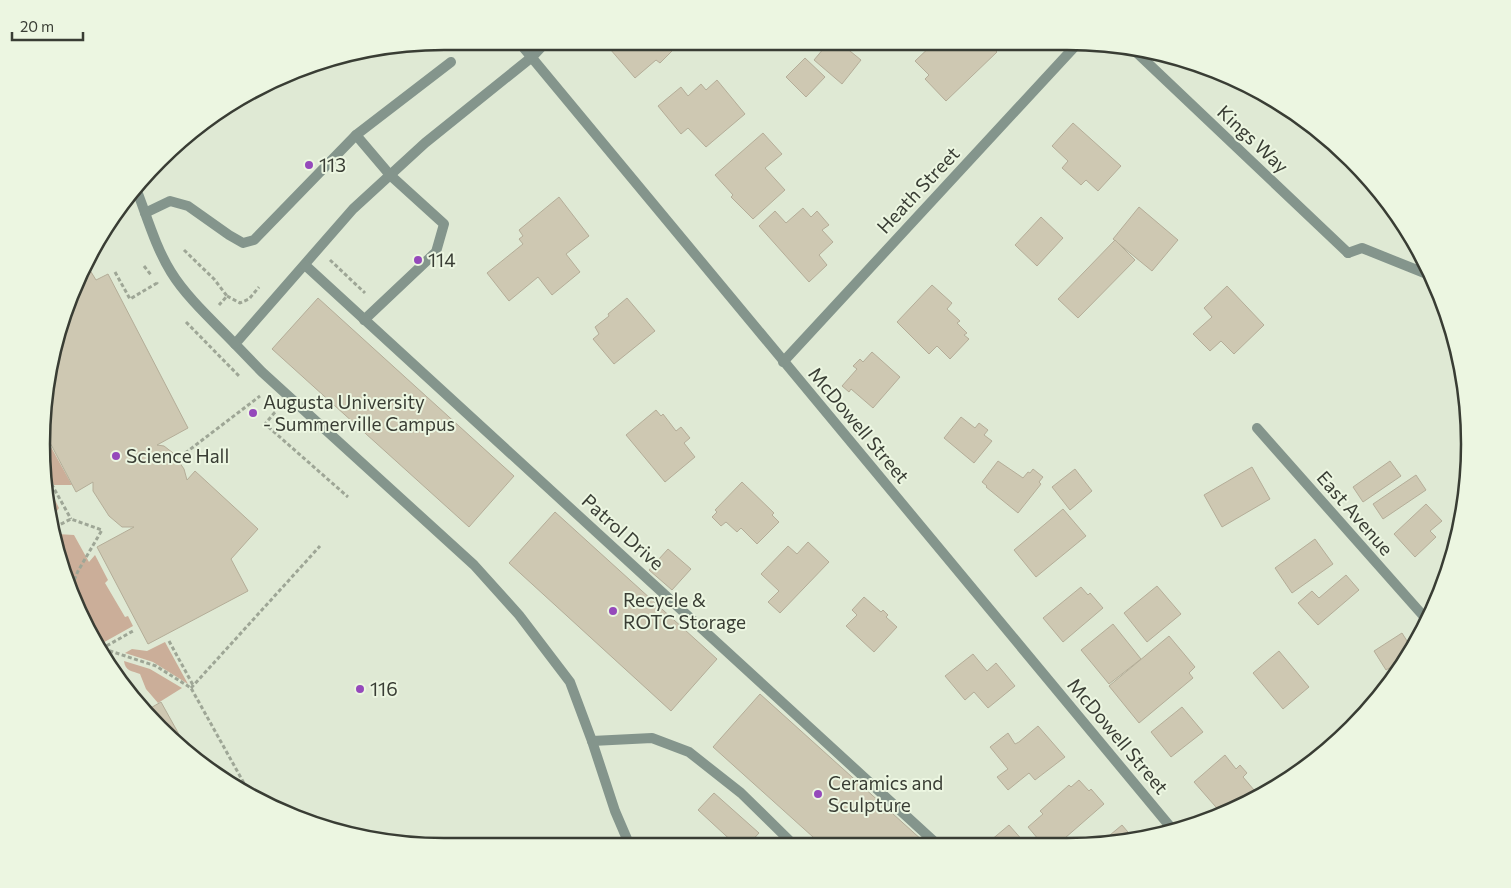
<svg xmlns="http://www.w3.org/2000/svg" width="1511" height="888" font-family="Commissioner,sans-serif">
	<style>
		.green { fill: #cbae99 }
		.building { fill: #cec8b2; stroke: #b4ad98 }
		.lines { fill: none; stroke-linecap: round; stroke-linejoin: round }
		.path { stroke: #9ea696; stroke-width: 3; stroke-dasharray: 4 2.5; stroke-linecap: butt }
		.service { stroke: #84958c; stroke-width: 10 }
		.minor { stroke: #84958c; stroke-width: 10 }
		.poi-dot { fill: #9549bb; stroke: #ecf6e1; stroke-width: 2 }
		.labels { text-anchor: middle; stroke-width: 4; stroke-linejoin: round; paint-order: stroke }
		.street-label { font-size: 19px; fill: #393d34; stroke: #ecf6e1 }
		.poi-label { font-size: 19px; fill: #393d34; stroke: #ecf6e1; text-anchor: start }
		.rim { fill: none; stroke: #393d34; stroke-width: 2.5 }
	</style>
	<rect width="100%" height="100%" fill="#dfe9d4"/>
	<g class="green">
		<polygon points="45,436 72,485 54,485 43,465"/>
		<polygon points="45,480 59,508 53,517"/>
		<polygon points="57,534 74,535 89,562 95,555 108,580 105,583 125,617 128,616 133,626 99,645 72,598"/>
		<polygon points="165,642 188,684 153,662 125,653 132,649 147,651"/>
		<path d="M124 661 150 669 182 688 158 703 146 689 140 674C132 671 125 671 124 661Z"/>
	</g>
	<g class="building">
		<polygon points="618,41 679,42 670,49 672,51 660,63 656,60 635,78 610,49"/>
		<polygon points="829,42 839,42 861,60 842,84 814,60"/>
		<polygon points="935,42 987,42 997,52 946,101 925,79 929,75 915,61"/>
		<polygon points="805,58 825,77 806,97 786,77"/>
		<polygon points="717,80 745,114 706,147 688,128 681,134 658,106 681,87 688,96 701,84 706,90"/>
		<polygon points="1073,123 1121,166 1098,191 1086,180 1081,185 1062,168 1068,161 1052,146"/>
		<polygon points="763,133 782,154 765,168 785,190 753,219 731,197 733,195 715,175"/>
		<polygon points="559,197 589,236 566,254 580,272 552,295 538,277 509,301 487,273 523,244 519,239 523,236 519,230"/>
		<polygon points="1139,207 1178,240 1152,271 1113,239"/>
		<polygon points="803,208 811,217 817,211 829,225 822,230 833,242 819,255 827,265 809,282 759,226 775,211 786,223"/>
		<polygon points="1041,217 1063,238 1037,266 1015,245"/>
		<polygon points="1115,240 1135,260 1078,318 1058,299"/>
		<polygon points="88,267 96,280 108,274 188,428 157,445 164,446 173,453 184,469 187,480 195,471 258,529 231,559 248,591 148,644 97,547 134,527 122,527 109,516 93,491 93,482 76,492 46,435 55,339"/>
		<polygon points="932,285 952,303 947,309 960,321 957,323 967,333 964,335 969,339 950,359 937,346 929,354 897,322"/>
		<polygon points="1227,286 1264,325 1234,354 1221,341 1210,351 1193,334 1212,317 1204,308"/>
		<polygon points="318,298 514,476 469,527 272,349"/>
		<polygon points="627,298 655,331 614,364 593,339 599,334 595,327 609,316 608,314"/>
		<polygon points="872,352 900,377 873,408 851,389 849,392 842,386 857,369 853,366 860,359 863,362"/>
		<polygon points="656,410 661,416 663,414 676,431 681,427 690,438 684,443 695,457 665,482 626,435"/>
		<polygon points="961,417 975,428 979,423 988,430 984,435 992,441 974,463 944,438"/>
		<polygon points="998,461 1023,478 1028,472 1030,473 1033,469 1043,477 1039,482 1041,484 1018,513 986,487 987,486 982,482"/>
		<polygon points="1390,461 1401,476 1363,502 1353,487"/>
		<polygon points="1252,467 1270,499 1222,527 1204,495"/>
		<polygon points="1075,469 1092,491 1070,510 1052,487"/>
		<polygon points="1416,475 1426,490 1383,519 1373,504"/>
		<polygon points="742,482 774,513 772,515 779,522 757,544 741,528 737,532 726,522 721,526 712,517 717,512 715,510"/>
		<polygon points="1426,504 1442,521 1430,531 1436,537 1415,557 1394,534"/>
		<polygon points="1063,509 1086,536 1036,577 1014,550"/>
		<polygon points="555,512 717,659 671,711 509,563"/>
		<polygon points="1315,539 1333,564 1292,593 1275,568"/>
		<polygon points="808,542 829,562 780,613 768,602 779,591 761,574 788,546 797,554"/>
		<polygon points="668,549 691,569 672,590 649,570"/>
		<polygon points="1346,575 1359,590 1318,625 1298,603 1312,591 1319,598"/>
		<polygon points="1157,586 1181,614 1147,642 1124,613"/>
		<polygon points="1081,587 1088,595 1090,593 1103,608 1063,642 1043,618"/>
		<polygon points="864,597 881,612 883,610 888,615 886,617 897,627 874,652 846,626 857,615 852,610"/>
		<polygon points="1113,624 1141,659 1109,684 1081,650"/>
		<polygon points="1402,633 1412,649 1407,657 1386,670 1374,651"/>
		<polygon points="1169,636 1195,667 1189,673 1193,678 1139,723 1109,686"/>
		<polygon points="1279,651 1309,687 1283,709 1253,673"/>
		<polygon points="973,654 987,671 996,663 1015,686 988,708 974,692 965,700 945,676"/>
		<polygon points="760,694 923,841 918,846 823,846 713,747"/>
		<polygon points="161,702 186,747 147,710"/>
		<polygon points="1182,707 1203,732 1171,757 1151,732"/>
		<polygon points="1038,726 1065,757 1035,780 1029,773 1008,790 997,777 1008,769 990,747 1008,733 1015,744 1019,742"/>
		<polygon points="1225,755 1236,769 1240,765 1247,773 1243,777 1260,797 1222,814 1194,782"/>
		<polygon points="1079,780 1089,791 1091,789 1104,804 1065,838 1064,838 1054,846 1044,846 1028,827 1043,814 1040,811 1069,785 1071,787"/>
		<polygon points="714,793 759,833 747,846 737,846 698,810"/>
		<polygon points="1009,825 1024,842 1020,846 995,846 990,841"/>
		<polygon points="1122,825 1133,838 1098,845"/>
		<polygon points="1035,838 1042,846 1027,846"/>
	</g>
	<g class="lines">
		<g class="path">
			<polyline points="116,213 122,218"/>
			<polyline points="184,250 214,279 227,296 219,305"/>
			<polyline points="330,260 365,293"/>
			<polyline points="144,266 151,275"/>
			<polyline points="115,272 130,299 157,283 156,282"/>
			<polyline points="227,296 240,303 249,299 259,287"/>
			<polyline points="186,322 239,376"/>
			<polyline points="268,403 276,411 265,424 348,497"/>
			<polyline points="180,457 260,396"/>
			<polyline points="42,467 71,519"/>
			<polyline points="55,527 71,519 102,530 78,571 70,590"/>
			<polyline points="169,641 193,685"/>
			<polyline points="104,647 110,651 156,666 191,688 250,794"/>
			<polyline points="101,649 133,631"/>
			<polyline points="191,688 320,546"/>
		</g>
		<g class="service">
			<polyline points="532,57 425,143 353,209 235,344 262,372 474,565 519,615 570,682 592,741 615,811 630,846"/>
			<polyline points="356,135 390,175 444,224 436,252 364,320"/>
			<polyline points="145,213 170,201 188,206 229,235 243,243 254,240 356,135 451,62"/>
			<polyline points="1348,253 1362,248 1432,276"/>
			<polyline points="592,741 652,738 689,752 741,793 795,846"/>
		</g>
		<g class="minor">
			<polyline points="518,41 1173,830"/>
			<polyline points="1134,50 1348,253"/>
			<polyline points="532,57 547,41"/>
			<path d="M137 191C147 217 156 248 171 272 187 298 214 322 235 344"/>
			<polyline points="305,265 939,846"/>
			<polyline points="783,362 1079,42"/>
			<polyline points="1257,428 1427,620"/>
		</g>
	</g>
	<g class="poi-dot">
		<circle cx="309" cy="165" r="5"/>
		<circle cx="418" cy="260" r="5"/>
		<circle cx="253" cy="413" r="5"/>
		<circle cx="116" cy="456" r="5"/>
		<circle cx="613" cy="611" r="5"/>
		<circle cx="360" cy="689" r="5"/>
		<circle cx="818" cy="794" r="5"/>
	</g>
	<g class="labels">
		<g class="street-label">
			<text transform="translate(1253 139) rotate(43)" y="7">Kings Way</text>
			<text transform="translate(918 190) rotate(-47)" y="7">Heath Street</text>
			<text transform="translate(859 425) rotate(50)" y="7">McDowell Street</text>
			<text transform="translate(1355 513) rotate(49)" y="7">East Avenue</text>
			<text transform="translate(623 532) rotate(42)" y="7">Patrol Drive</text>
			<text transform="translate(1118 736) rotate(50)" y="7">McDowell Street</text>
		</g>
		<g class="poi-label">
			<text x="319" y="172">113</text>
			<text x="428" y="267">114</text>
			<text x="263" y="409">Augusta University<tspan x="263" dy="22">- Summerville Campus</tspan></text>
			<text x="126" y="463">Science Hall</text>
			<text x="623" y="607">Recycle &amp;<tspan x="623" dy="22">ROTC Storage</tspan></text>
			<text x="370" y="696">116</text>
			<text x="828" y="790">Ceramics and<tspan x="828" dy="22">Sculpture</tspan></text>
		</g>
	</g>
	<path d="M0 0H1511V888H0ZM444 50H1067A394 394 0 0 1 1461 444V444A394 394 0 0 1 1067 838H444A394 394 0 0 1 50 444V444A394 394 0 0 1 444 50Z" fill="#ecf6e1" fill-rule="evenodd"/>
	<path class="rim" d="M444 50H1067A394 394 0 0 1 1461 444V444A394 394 0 0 1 1067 838H444A394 394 0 0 1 50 444V444A394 394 0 0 1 444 50Z"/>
	<path d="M12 32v8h71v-8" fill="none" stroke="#393d34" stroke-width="2.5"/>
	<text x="20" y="32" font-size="15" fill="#393d34" stroke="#ecf6e1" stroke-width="4" paint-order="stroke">20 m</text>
</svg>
